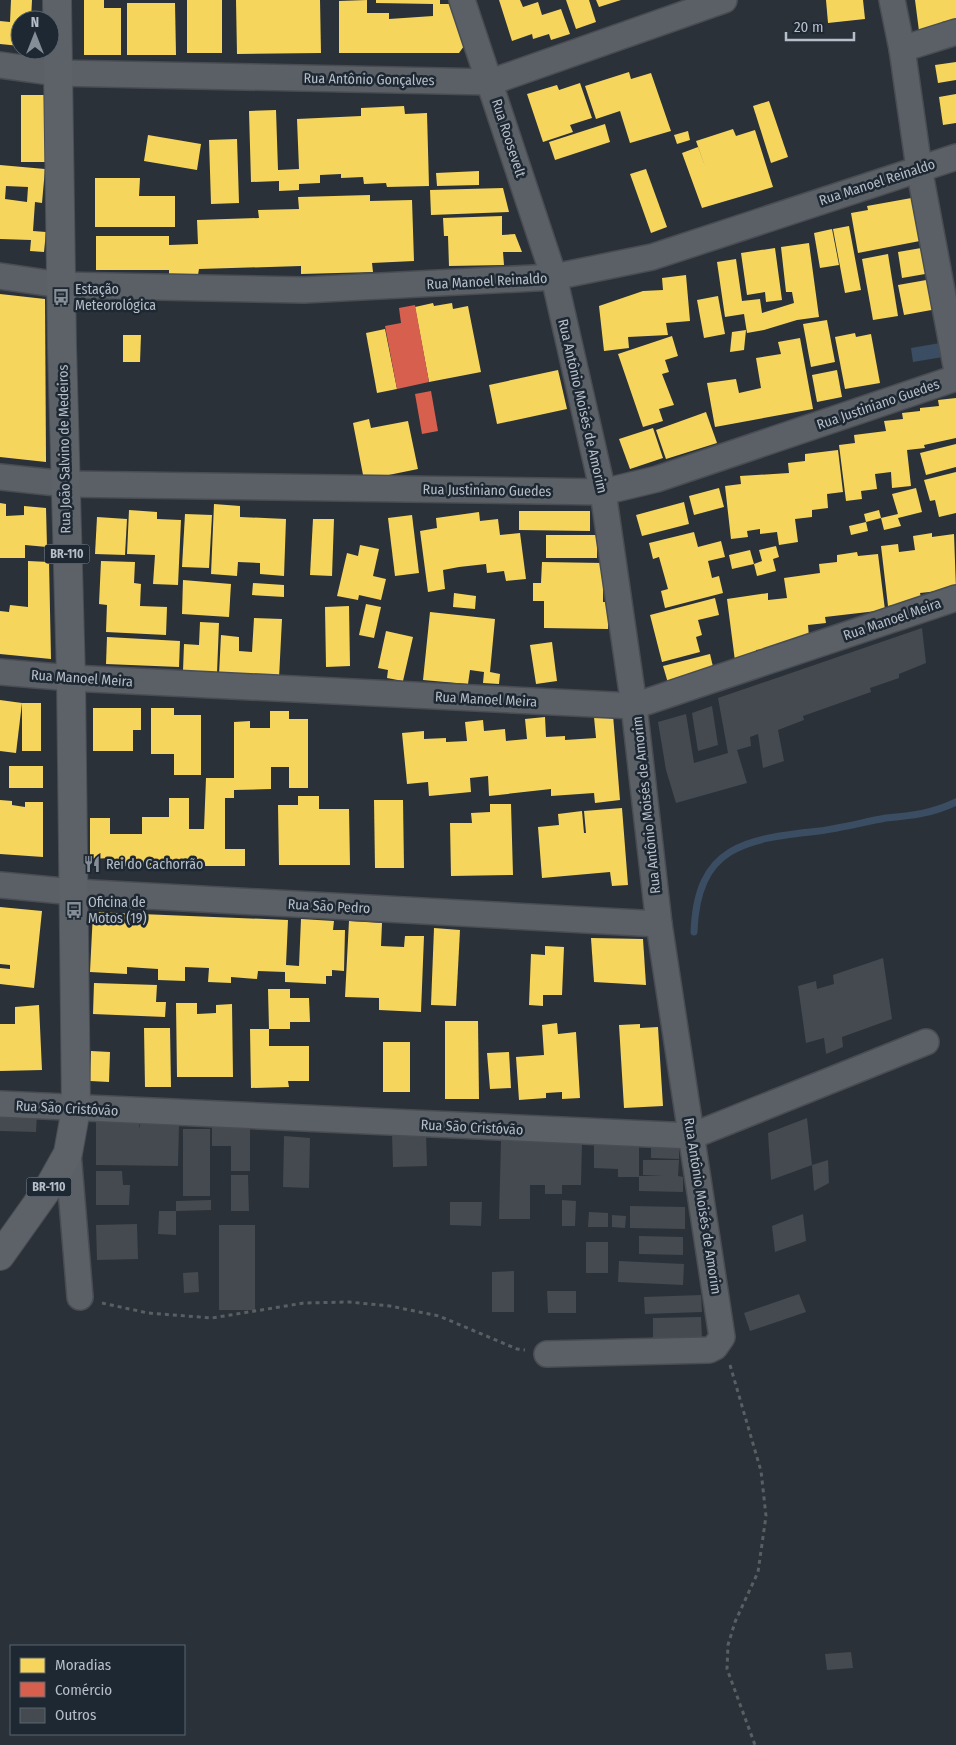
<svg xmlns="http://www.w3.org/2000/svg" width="956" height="1745" font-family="'Fira Sans Condensed',sans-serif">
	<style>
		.water { fill: #3a4d62 }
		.homes { fill: #f6d55c; fill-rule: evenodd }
		.shops { fill: #d6604d }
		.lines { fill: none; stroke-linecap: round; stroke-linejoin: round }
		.stream { stroke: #3a4d62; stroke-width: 7 }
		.building { fill: #454a50 }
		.street-casing { stroke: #494d53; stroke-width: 28 }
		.primary-casing { stroke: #494e55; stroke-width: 30 }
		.path { stroke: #595f63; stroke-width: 3; stroke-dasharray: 4 4; stroke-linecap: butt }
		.street { stroke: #5b6066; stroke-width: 25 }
		.primary { stroke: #5d6268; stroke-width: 28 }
		.labels { text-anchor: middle; stroke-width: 5; stroke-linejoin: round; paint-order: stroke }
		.shield { fill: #1e2833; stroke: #88919c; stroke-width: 1 }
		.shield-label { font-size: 12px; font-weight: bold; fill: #b6bec9 }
		.street-label { font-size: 14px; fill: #b6bec9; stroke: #1e2833 }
		.poi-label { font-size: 14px; fill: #b6bec9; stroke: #1e2833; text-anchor: start }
	</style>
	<rect width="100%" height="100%" fill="#2b3138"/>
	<polygon class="water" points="940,343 943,357 913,362 911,348"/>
	<g class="homes">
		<polygon points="11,0 32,0 31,20 20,20 20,46 0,44 0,21 10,22"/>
		<polygon points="84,0 104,0 104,8 121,8 121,55 84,55"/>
		<rect x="187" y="0" width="35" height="53"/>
		<polygon points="236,0 320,0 321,53 237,54"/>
		<polygon points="367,0 367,13 389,13 389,19 433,16 433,4 376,3 376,0 440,0 440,4 450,4 464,46 459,53 339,53 339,1"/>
		<polygon points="499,0 520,0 523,7 538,2 542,15 561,9 570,34 551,40 549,34 533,39 532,34 512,41"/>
		<polygon points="566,0 589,0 596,22 576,29"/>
		<polygon points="596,0 621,0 599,7"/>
		<polygon points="826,0 863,0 865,19 828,23"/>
		<polygon points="915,0 956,0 956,19 942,22 942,28 919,31"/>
		<polygon points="127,3 175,3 176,55 127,55"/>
		<polygon points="956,62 956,80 938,83 935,65"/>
		<polygon points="629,72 631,79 651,73 671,131 630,143 620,111 596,119 585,86"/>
		<polygon points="580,83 592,118 570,125 573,132 543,142 527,94 557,85 559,90"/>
		<polygon points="956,94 956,123 943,125 939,97"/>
		<rect x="21" y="95" width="26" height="67"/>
		<polygon points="769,101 788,157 771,163 753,106"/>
		<polygon points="404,106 405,114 427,113 429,186 387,187 386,183 364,184 363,177 341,178 341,174 320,175 320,183 299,184 299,190 279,191 279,181 251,182 249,111 276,110 278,170 299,169 297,119 361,116 361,108"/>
		<polygon points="605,124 610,142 555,160 549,142"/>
		<polygon points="733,129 736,136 755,130 773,187 702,208 682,153 698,147 706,169 696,141"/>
		<polygon points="688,131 690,140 677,144 674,135"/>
		<polygon points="148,135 201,144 197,170 144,161"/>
		<polygon points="237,139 239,203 211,204 209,140"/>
		<path d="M0 165 45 169 42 203 35 202 33 231 46 232 44 252 30 251 31 240 0 239ZM6 186 28 187 27 202 5 199Z"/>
		<polygon points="646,169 667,227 651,233 630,174"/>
		<polygon points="479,171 479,185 437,186 436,173"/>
		<polygon points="95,178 140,178 139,196 175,196 175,227 95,227"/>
		<polygon points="503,188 509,212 431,215 430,190"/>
		<polygon points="370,195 370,201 412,200 414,261 372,263 373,272 301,274 301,266 199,269 198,275 169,274 169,270 96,270 96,236 169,236 169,245 198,244 197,220 259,218 258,210 299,209 298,197"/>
		<polygon points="917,197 925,240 858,253 851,213 868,210 867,206"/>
		<polygon points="502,216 502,235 515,234 522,252 503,252 504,265 449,266 448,236 444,236 443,218"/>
		<polygon points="849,226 861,290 845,293 833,229"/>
		<polygon points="832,229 839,265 820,268 814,233"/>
		<polygon points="809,243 819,317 797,320 764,330 747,333 744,314 725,317 717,262 736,259 742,301 760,299 762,313 794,303 792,292 786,292 781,247"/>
		<polygon points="927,247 931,273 902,278 898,252"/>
		<polygon points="775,248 782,300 766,302 765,292 747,295 741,253"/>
		<polygon points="888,254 898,316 873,320 862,259"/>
		<polygon points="686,275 690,321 666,323 668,335 628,337 629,348 604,351 599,306 643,291 663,290 662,278"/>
		<polygon points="932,279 937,309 904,315 898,285"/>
		<polygon points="0,294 45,299 46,462 0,457"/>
		<polygon points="718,296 725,334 704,338 697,300"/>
		<polygon points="433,303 434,306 452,303 453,309 468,306 481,372 429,382 415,307"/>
		<polygon points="827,320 835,362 811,367 803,324"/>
		<polygon points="385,329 397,389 377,393 366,333"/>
		<polygon points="746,330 744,350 730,352 732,332"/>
		<polygon points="855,333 856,337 871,334 880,383 845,389 835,337"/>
		<polygon points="123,335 141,335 140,362 123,362"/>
		<polygon points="672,336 678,356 665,360 669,372 662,374 674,405 659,409 663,421 643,427 618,354"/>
		<polygon points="800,338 813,409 715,427 707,383 736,379 739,393 761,388 756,358 781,354 778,342"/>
		<polygon points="558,370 567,409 497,424 489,385"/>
		<polygon points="837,370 842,397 817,402 812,375"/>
		<polygon points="956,398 956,438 924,445 925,448 907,450 911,486 892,488 891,472 875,474 877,489 861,491 862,499 846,501 839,445 855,443 854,435 886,431 884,421 903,419 902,413 920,411 920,408 939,406 938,400"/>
		<polygon points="706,412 717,443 666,459 656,430"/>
		<polygon points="369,419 371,428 408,421 418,469 364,480 353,423"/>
		<polygon points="653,428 663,458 630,469 619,439"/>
		<polygon points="956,444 956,467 926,475 920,453"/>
		<polygon points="838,450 843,492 827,494 828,508 812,510 812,517 795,519 798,542 779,545 777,532 760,534 760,529 747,531 748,537 731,539 725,486 741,484 740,476 789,473 788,463 805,461 805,454"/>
		<polygon points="956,472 956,513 939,517 935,500 930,501 924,480"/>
		<polygon points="719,488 724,507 694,515 689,496"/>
		<polygon points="916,488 922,512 898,518 901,526 884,530 881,518 898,514 892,494"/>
		<polygon points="684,502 689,524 642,536 636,515"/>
		<polygon points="0,503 6,504 6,516 24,515 24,506 46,508 47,547 25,545 25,558 0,558"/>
		<polygon points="214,504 240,506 240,517 286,519 284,576 260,574 260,563 238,562 237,576 211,574"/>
		<polygon points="129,510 157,512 157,519 181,520 178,585 153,584 155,555 127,554"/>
		<polygon points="879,510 881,518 866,522 864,514"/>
		<polygon points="519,511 590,511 590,531 519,530"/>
		<polygon points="479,512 480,521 498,519 500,535 520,533 526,579 506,581 504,571 487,573 486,564 459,567 443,570 445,589 428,592 420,531 437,528 436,518"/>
		<polygon points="185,514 212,515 209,568 182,567"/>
		<polygon points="412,515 419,573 395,576 388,518"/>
		<polygon points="97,517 127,519 125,555 95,554"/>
		<polygon points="313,519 334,519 332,576 310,575"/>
		<polygon points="866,522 868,531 851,535 849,526"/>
		<polygon points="694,532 698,547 721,541 725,557 708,561 712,578 719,576 723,593 665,608 661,591 668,589 659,557 653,559 649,543"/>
		<polygon points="932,533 932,537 954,534 956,589 920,593 922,602 888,606 881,546 898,544 899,552 915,550 913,536"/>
		<rect x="546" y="535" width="51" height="23"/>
		<polygon points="360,545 379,549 373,576 386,579 381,600 359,595 358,600 337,596 347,553 358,556"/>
		<polygon points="776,546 779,557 773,559 776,571 757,576 754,564 762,561 759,550"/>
		<polygon points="750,550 754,564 732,569 729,555"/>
		<polygon points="857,552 858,556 878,554 885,610 825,617 826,623 808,625 809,637 792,639 793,645 756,650 756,658 735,661 727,599 768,593 768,600 787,598 784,578 820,573 819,564 837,562 837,555"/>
		<polygon points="28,561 49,562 51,659 0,654 0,611 9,612 10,605 28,607"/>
		<polygon points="101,561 135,562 134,583 141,584 140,606 167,607 166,635 106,632 107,605 99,604"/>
		<polygon points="542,562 603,563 603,602 608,602 608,629 544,628 544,601 533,601 533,583 541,583"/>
		<polygon points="183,580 231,584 229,617 182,614"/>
		<polygon points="253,583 284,585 284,597 252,595"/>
		<polygon points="454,593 476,596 475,609 453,607"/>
		<polygon points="715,598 719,615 698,620 702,635 696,637 700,652 662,662 650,615"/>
		<polygon points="366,604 381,607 374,638 359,635"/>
		<polygon points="349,606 350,666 326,667 325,607"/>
		<polygon points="430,612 495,619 490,672 500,674 499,684 483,683 484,672 470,670 468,684 423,680"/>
		<polygon points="254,618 282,619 279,678 219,675 221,635 239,637 239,651 252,652"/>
		<polygon points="200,622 219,623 217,673 183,671 184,644 199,645"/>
		<polygon points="386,631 413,637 403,681 387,678 388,670 378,668"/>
		<polygon points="107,637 180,641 179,667 106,664"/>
		<polygon points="552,642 557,681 536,684 530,645"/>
		<polygon points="710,654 714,671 668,683 663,666"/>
		<polygon points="0,700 22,703 16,753 0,751"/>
		<rect x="22" y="703" width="19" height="48"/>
		<polygon points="93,708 141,708 141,730 133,730 133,751 93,751"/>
		<polygon points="151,708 174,708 174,715 201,715 201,775 174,775 174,754 151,754"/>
		<polygon points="270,711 289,711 289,719 308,719 308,788 289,788 289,767 271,767 271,789 234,790 234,798 225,798 225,849 245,849 245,866 110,866 110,858 90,859 90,818 110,818 110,834 142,834 142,817 169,817 169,798 189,798 189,829 204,829 206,778 234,778 234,722 250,721 250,728 270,728"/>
		<polygon points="613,715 620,800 595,803 594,793 551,796 551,789 489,796 488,776 470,778 471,792 429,796 428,782 407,784 402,733 424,731 424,739 446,738 446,742 467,741 465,722 483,720 484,731 505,729 506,741 527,739 525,719 545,717 546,737 565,736 565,740 596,738 594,717"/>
		<rect x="9" y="766" width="34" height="22"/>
		<polygon points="298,796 319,796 319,809 349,809 350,865 279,865 278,805 298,805"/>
		<polygon points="0,800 12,801 12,805 25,807 25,802 43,802 43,857 0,854"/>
		<polygon points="374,800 403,800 404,868 375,868"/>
		<polygon points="490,804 511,804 513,875 451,876 450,823 472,823 471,813 490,812"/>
		<polygon points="622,808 628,885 612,886 610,872 542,878 538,827 559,825 558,814 582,811 584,833 586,833 584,811"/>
		<polygon points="0,907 42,911 34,988 0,984 0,968 10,969 10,965 0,964"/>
		<polygon points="93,912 288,920 286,965 299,966 301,919 334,921 333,930 345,930 344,971 332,970 332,976 326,976 326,984 285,982 285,972 258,971 257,979 231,977 231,983 208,982 209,968 185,967 185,981 158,980 158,969 127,967 127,974 90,972"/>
		<polygon points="349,921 382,923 381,946 404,947 405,936 424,936 421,1012 379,1010 379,998 345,997"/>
		<polygon points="434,928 460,930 456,1006 431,1005"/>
		<polygon points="591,938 643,939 646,985 594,982"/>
		<polygon points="545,946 564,947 562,995 543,995 543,1006 529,1005 531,954 545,955"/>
		<polygon points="94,983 157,985 156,1002 166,1002 165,1017 93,1014"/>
		<polygon points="268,989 290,989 290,998 309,998 310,1022 290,1022 290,1029 269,1029"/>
		<polygon points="176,1003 197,1003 197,1014 216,1013 216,1005 232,1004 233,1077 177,1077"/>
		<polygon points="39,1005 42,1070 0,1071 0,1024 15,1024 15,1007"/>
		<polygon points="445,1021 478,1021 479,1099 445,1099"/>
		<polygon points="557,1023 558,1034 576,1032 580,1098 562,1099 562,1092 546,1093 546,1098 519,1100 516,1057 544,1055 542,1025"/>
		<polygon points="640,1024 640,1028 658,1027 663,1106 624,1108 619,1025"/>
		<polygon points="144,1028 170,1028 171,1087 145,1087"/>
		<polygon points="250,1029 269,1029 269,1046 309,1046 309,1081 288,1081 289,1087 251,1088"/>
		<rect x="383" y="1042" width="27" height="50"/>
		<polygon points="91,1051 110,1052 109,1082 90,1081"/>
		<polygon points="509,1052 511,1088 490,1089 487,1053"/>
	</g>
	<g class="shops">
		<polygon points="415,305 429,382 397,389 385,326 401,323 399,308"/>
		<polygon points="431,391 438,431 422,434 415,394"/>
	</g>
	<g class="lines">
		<path class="stream" d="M694 932C697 845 746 839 819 831 841 828 864 822 886 818 911 816 934 813 956 802"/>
	</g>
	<g class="building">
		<polygon points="922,628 926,663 899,674 899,678 870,688 871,692 803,716 804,720 778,730 784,761 763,768 758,734 750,737 751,746 737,750 747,783 676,803 666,770 658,722 686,714 694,763 728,753 718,698"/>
		<polygon points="712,706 718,745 698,751 692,713"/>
		<polygon points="883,958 892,1019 842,1037 843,1047 826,1054 824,1038 806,1043 798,986 816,981 817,989 834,984 833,975"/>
		<polygon points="0,1111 37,1113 36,1132 0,1131"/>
		<polygon points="807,1118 812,1165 771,1180 768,1133"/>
		<polygon points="96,1119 139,1119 139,1129 140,1124 179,1124 178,1166 96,1165"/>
		<polygon points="212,1125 250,1125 250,1171 231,1171 231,1146 212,1146"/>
		<rect x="183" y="1129" width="27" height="67"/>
		<polygon points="392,1133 426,1133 427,1166 393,1167"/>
		<polygon points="284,1136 310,1138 309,1188 283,1187"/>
		<polygon points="501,1140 582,1141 581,1185 562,1185 562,1194 545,1194 545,1185 530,1185 530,1219 499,1219"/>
		<polygon points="594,1142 639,1143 639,1177 618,1177 618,1169 594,1168"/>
		<polygon points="651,1146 679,1146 679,1159 651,1158"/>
		<polygon points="643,1160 679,1160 678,1176 683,1177 683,1192 639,1191 639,1176 663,1176 643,1175"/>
		<polygon points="828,1160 829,1183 814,1191 812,1165"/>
		<polygon points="96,1171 122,1171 123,1185 130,1185 129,1205 96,1205"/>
		<polygon points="231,1175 248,1175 249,1211 231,1211"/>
		<polygon points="211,1200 211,1210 176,1211 176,1235 158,1234 159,1211 176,1211 176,1201"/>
		<polygon points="562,1200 576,1201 575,1226 562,1226"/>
		<polygon points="450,1202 482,1202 481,1226 450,1225"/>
		<polygon points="630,1206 685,1207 685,1229 630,1228"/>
		<polygon points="589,1212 608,1213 608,1227 588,1227"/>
		<polygon points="803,1214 806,1241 775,1252 772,1226"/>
		<polygon points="612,1215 626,1216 625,1228 612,1227"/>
		<polygon points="137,1224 138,1259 97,1260 96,1225"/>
		<rect x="219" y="1225" width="36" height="85"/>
		<polygon points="639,1236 683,1237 683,1255 639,1254"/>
		<rect x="586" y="1242" width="22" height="31"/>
		<polygon points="619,1261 684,1264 683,1285 618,1282"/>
		<polygon points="514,1271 514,1312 492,1312 492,1272"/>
		<polygon points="198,1272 199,1292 184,1293 183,1273"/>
		<polygon points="547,1291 576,1291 576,1313 548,1313"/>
		<polygon points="799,1294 806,1312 750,1331 744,1313"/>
		<polygon points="701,1295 702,1312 645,1314 644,1297"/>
		<polygon points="701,1317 702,1338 653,1339 653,1318"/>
		<polygon points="851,1652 853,1668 827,1670 825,1654"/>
	</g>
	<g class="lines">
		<g class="street-casing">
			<g id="street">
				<polyline points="462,0 554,277 603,492 634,706 659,924 722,1337 715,1347 709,1350 547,1354"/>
				<polyline points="892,0 902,49 919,168 956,366"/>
				<polyline points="902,49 956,32"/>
				<polyline points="0,65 57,73 491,82 724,0"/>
				<polyline points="0,276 61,285 304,290 554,277 652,257 956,157"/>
				<polyline points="0,477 66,484 603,492 657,479 956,378"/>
				<polyline points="0,672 71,678 634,706 956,598"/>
				<polyline points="0,885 74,892 659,924"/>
				<polyline points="0,1104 692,1136 926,1042"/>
				<polyline points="68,1153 80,1297"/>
			</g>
		</g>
		<g class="primary-casing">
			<polyline id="primary" points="0,1256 49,1187 68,1153 76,1109 71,678 62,346 57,0"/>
		</g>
		<g class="path">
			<polyline points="102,1303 148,1313 212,1318 304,1303 349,1302 390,1306 439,1316 517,1349 525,1350"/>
			<polyline points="730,1365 761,1471 766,1516 758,1572 735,1622 728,1645 727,1669 755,1745"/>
		</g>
		<use href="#street" class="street"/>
		<use href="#primary" class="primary"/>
	</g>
	<defs>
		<g id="bus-bare" transform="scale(1.35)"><path d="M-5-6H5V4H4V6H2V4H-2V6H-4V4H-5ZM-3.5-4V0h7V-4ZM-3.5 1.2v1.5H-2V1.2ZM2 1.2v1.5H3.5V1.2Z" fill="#858d96" stroke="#1e2833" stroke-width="2.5" paint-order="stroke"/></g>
		<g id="restaurant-bare" transform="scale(1.35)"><path d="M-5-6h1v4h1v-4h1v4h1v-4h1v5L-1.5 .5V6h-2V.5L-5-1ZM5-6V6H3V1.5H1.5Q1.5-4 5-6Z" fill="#858d96" stroke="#1e2833" stroke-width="2.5" paint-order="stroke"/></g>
	</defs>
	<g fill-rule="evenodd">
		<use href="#bus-bare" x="61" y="297"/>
		<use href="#restaurant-bare" x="92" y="864"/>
		<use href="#bus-bare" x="74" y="910"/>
	</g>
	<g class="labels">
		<g class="shield">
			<rect x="44.5" y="544.5" width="45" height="19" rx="4"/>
			<rect x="26.5" y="1177.5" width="45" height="19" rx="4"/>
		</g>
		<g class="shield-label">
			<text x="67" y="558">BR-110</text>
			<text x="49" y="1191">BR-110</text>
		</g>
		<g class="street-label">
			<text transform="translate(369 79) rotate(1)" y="5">Rua Antônio Gonçalves</text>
			<text transform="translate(509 138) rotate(72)" y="5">Rua Roosevelt</text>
			<text transform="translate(877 182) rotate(-18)" y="5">Rua Manoel Reinaldo</text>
			<text transform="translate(487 281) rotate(-3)" y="5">Rua Manoel Reinaldo</text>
			<text transform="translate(878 404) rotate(-19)" y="5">Rua Justiniano Guedes</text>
			<text transform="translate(583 406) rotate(77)" y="5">Rua Antônio Moisés de Amorim</text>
			<text transform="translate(64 449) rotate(-91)" y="5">Rua João Salvino de Medeiros</text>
			<text transform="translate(487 490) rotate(1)" y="5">Rua Justiniano Guedes</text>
			<text transform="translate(892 619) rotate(-19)" y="5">Rua Manoel Meira</text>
			<text transform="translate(82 678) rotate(4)" y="5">Rua Manoel Meira</text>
			<text transform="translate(486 699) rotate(3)" y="5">Rua Manoel Meira</text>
			<text transform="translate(646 805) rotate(-96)" y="5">Rua Antônio Moisés de Amorim</text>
			<text transform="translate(329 906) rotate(3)" y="5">Rua São Pedro</text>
			<text transform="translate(67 1108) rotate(3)" y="5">Rua São Cristóvão</text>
			<text transform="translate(472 1127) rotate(3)" y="5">Rua São Cristóvão</text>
			<text transform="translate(703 1206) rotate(81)" y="5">Rua Antônio Moisés de Amorim</text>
		</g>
		<g class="poi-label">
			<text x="75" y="294">Estação<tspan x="75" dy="16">Meteorológica</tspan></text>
			<text x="106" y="869">Rei do Cachorrão</text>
			<text x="88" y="907">Oficina de<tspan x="88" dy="16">Motos (19)</tspan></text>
		</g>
	</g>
	<rect x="10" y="1645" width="175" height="90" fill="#1e2833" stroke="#5b646f"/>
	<rect x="20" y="1658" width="25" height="15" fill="#f6d55c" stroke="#5b646f"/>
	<text x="55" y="1670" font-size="15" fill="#b6bec9">Moradias</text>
	<rect x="20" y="1682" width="25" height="15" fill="#d6604d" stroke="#5b646f"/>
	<text x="55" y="1695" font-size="15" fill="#b6bec9">Comércio</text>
	<rect x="20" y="1708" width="25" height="15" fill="#454a50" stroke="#5b646f"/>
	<text x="55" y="1720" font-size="15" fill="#b6bec9">Outros</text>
	<g transform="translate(35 35)"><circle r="24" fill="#1e2833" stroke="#5b646f"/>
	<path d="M0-4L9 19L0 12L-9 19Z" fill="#858d96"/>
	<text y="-8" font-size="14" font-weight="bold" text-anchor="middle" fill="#b6bec9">N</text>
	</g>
	<path d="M786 32v8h68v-8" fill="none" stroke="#b6bec9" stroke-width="2.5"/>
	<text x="794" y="32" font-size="15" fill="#b6bec9" stroke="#1e2833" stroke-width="4" paint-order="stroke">20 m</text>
</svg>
